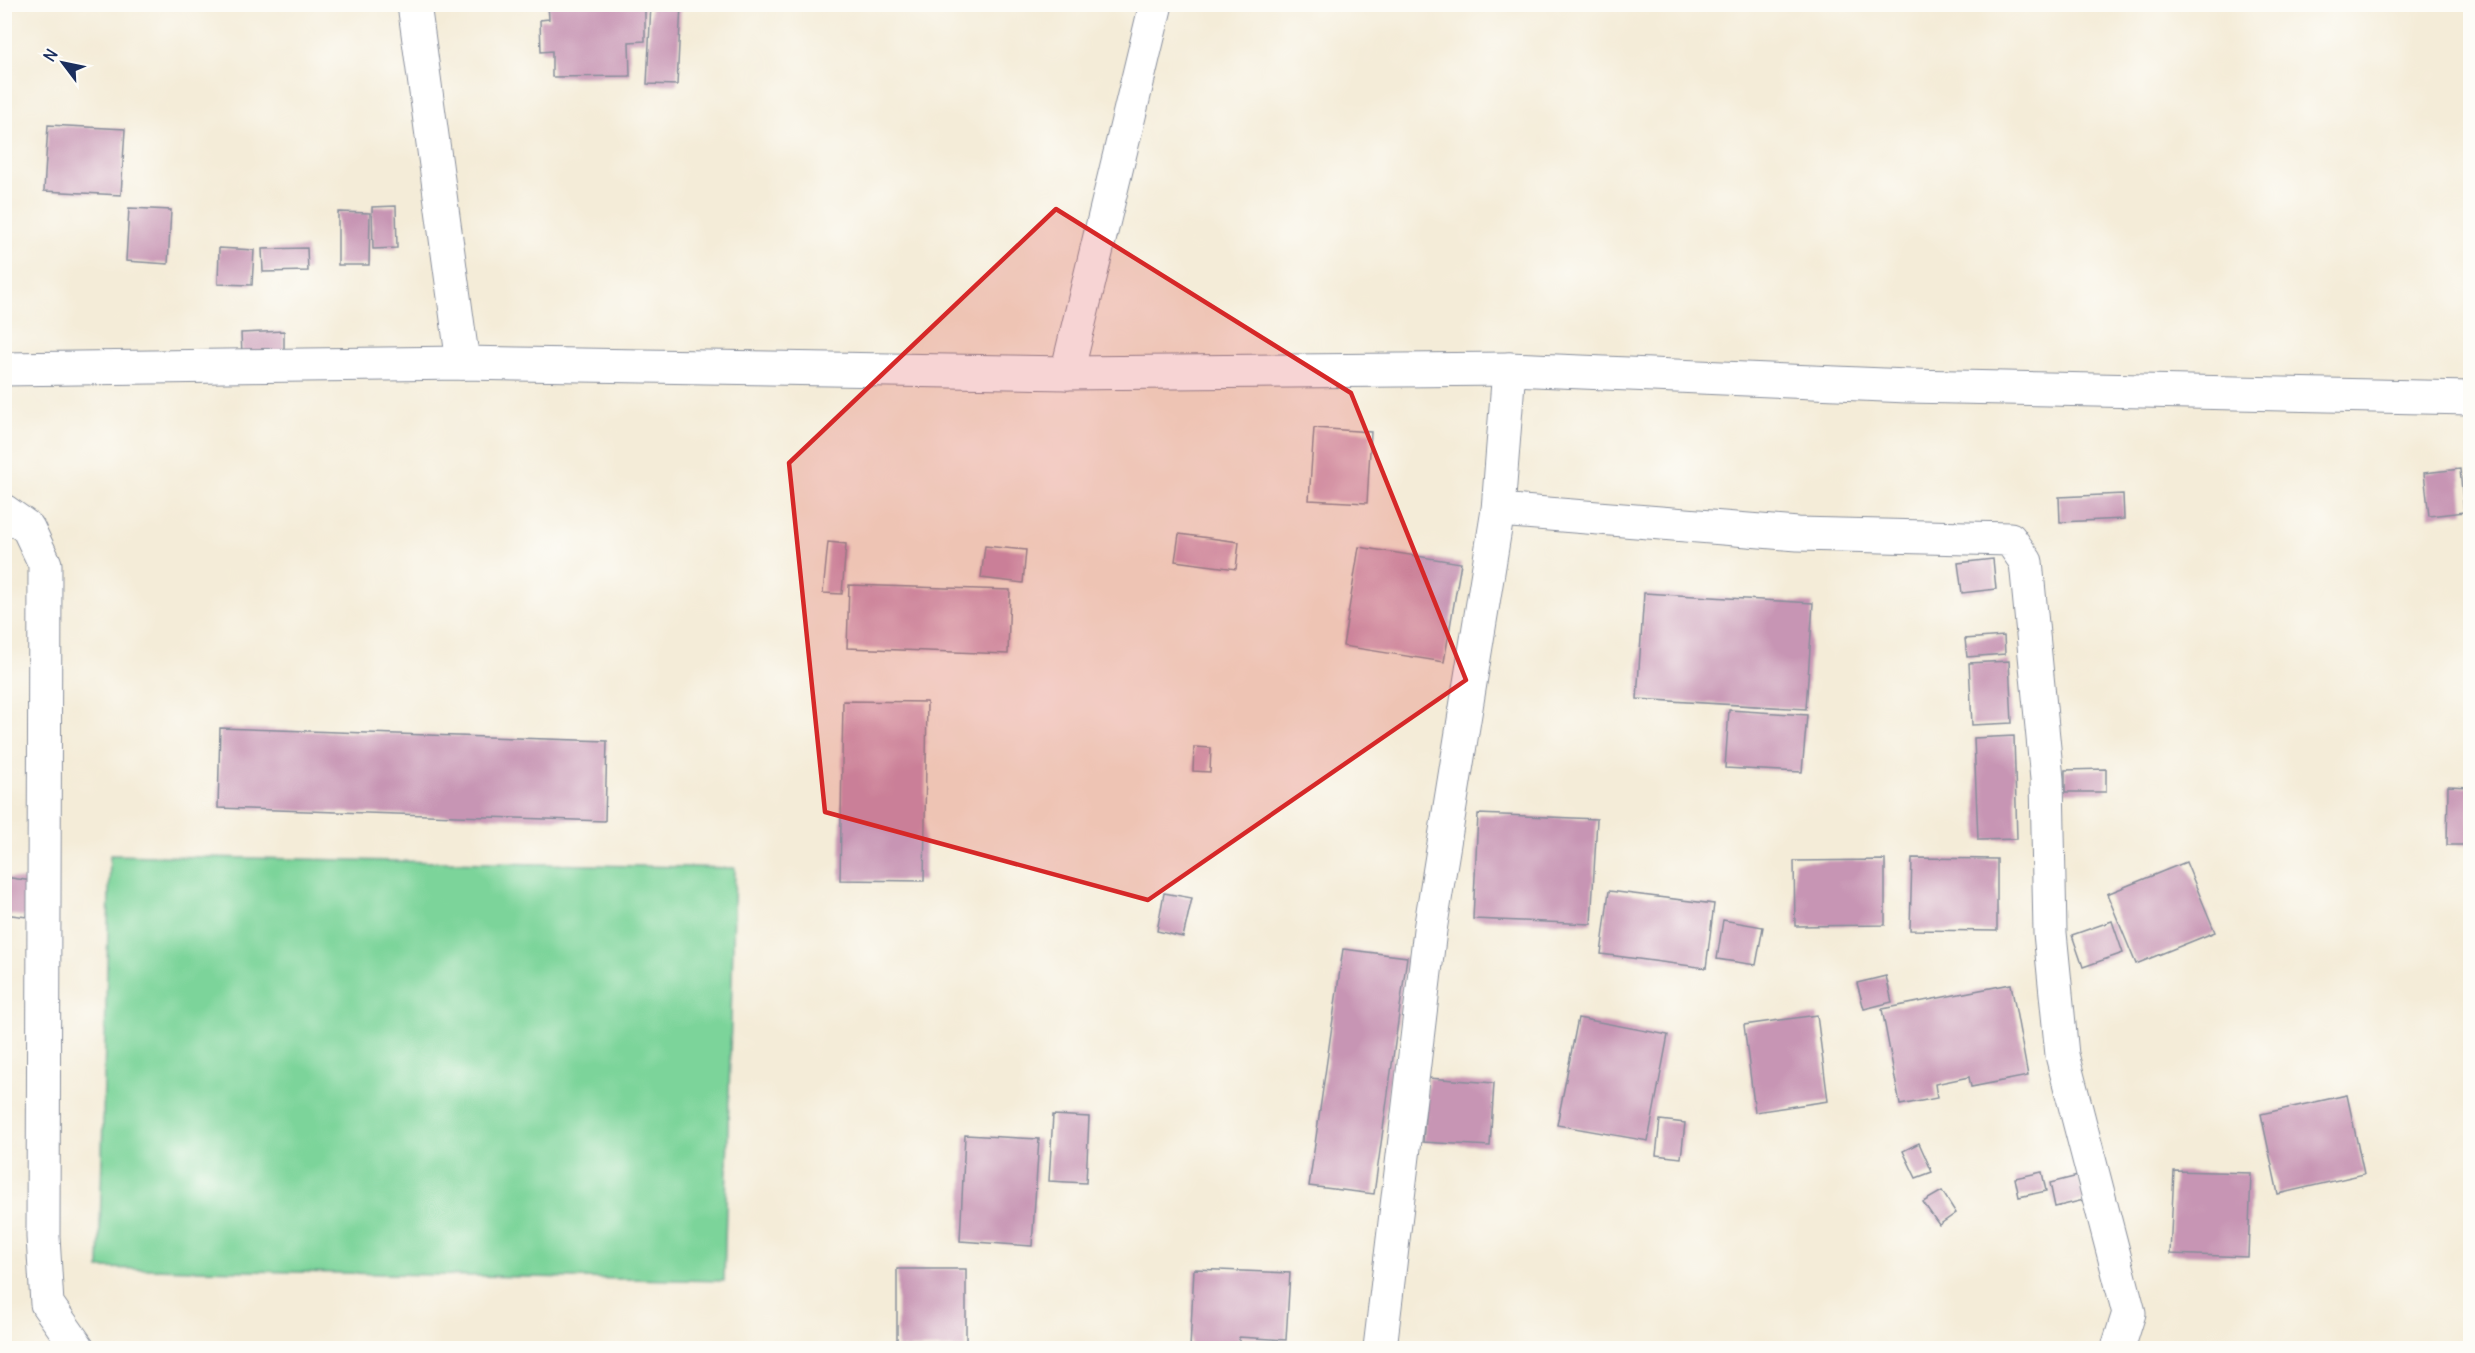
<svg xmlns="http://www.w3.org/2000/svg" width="2475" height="1353" font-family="Delius,sans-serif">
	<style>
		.green { fill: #7bd49a; stroke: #4b827c; stroke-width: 1.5 }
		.building { fill: #c795b4 }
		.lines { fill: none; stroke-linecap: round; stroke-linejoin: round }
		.minor-casing { stroke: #888e9b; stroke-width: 35 }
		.primary-casing { stroke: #888e9b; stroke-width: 35 }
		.minor { stroke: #fff; stroke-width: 33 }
		.primary { stroke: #fff; stroke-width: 33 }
		.marked { fill: #d62828; fill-opacity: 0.2; stroke: #d62828; stroke-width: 4.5; stroke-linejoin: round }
	</style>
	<rect width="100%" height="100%" fill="#fdfcf7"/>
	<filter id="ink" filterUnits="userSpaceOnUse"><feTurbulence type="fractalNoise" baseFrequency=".0167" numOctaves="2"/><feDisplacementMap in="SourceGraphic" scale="12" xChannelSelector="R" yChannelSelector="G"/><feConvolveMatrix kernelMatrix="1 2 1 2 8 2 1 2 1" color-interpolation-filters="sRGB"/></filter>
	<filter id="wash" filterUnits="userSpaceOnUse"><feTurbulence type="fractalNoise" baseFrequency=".008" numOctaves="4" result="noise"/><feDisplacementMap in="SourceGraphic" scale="24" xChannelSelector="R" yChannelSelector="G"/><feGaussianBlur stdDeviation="1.35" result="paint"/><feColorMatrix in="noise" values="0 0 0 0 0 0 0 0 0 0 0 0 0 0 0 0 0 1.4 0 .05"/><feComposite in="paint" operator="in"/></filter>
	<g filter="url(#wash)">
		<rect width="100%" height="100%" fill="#f4ecd8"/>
		<polygon class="green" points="110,855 735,868 724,1281 99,1268"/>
		<g id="blocks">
			<g class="building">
				<polygon points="548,4 645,4 645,41 629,42 630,76 552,77 552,51 541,52 540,20 549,19"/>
				<polygon points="651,4 681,4 677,85 647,84"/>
				<polygon points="48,125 125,129 121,195 44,191"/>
				<polygon points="396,206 397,248 373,249 372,207"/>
				<polygon points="129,208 171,210 168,264 126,261"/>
				<polygon points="338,212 370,213 369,265 338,265"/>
				<polygon points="219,248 254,250 252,285 218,284"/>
				<polygon points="307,248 308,271 263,272 262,249"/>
				<polygon points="284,331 284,353 242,355 241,333"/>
				<polygon points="1314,428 1371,432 1367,503 1309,500"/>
				<polygon points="2460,469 2464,512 2429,516 2424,473"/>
				<polygon points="2123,494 2124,519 2060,522 2059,497"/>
				<polygon points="1179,534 1239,542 1236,569 1175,561"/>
				<polygon points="828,542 846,544 842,594 823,593"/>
				<polygon points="985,546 1026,550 1023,583 981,578"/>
				<polygon points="1359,547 1461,563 1444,662 1343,646"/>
				<polygon points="1993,559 1996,589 1962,593 1958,563"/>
				<polygon points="849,585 1010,590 1008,654 847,648"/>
				<polygon points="1644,593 1813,603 1806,709 1637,699"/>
				<polygon points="2004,636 2005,654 1967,657 1965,639"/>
				<polygon points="2009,661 2012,723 1972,725 1969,663"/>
				<polygon points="843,701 927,702 924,881 840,880"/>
				<polygon points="1729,710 1807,715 1802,772 1725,768"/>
				<polygon points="220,728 607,741 605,821 218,808"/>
				<polygon points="2014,736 2017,839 1978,840 1974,738"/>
				<polygon points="1194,747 1211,748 1210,772 1193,771"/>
				<polygon points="2106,769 2106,792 2065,792 2065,770"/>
				<polygon points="2448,786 2470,787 2470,845 2447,845"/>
				<polygon points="1478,814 1597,819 1591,924 1473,919"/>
				<polygon points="1912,858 1997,859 1997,931 1910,930"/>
				<polygon points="1885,860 1885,925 1795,926 1794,861"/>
				<polygon points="2186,862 2215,932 2136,964 2107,894"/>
				<polygon points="4,877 32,881 27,917 4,914"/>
				<polygon points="1609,891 1714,904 1706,968 1601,954"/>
				<polygon points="1164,893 1192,898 1183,937 1157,931"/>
				<polygon points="1723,920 1763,927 1756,965 1717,959"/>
				<polygon points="2112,921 2123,953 2083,967 2072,935"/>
				<polygon points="1343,949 1407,957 1374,1194 1309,1186"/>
				<polygon points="1886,976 1892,1002 1864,1009 1857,983"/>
				<polygon points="2011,984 2028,1076 1971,1087 1969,1077 1935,1084 1937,1098 1900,1105 1882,1009"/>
				<polygon points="1817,1015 1828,1101 1755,1112 1744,1025"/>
				<polygon points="1578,1018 1668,1035 1648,1141 1557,1125"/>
				<polygon points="1428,1078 1494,1083 1490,1146 1423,1142"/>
				<polygon points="2347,1095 2364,1174 2278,1194 2261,1114"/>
				<polygon points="1053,1115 1089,1117 1086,1183 1049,1181"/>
				<polygon points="1660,1120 1685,1123 1681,1158 1656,1155"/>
				<polygon points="965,1135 1039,1139 1032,1246 960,1241"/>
				<polygon points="1919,1143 1932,1172 1916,1178 1903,1151"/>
				<polygon points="2174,1171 2251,1173 2248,1257 2170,1254"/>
				<polygon points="2042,1172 2046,1191 2019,1197 2015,1178"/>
				<polygon points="2078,1176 2084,1200 2055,1207 2050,1183"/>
				<polygon points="1942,1191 1956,1213 1939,1225 1923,1202"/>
				<rect x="897" y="1269" width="69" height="79"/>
				<polygon points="1194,1269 1290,1273 1286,1340 1239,1337 1239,1348 1190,1348"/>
			</g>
		</g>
	</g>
	<g filter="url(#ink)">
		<use href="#blocks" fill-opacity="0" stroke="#888e9b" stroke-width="1.5"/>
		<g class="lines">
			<g class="minor-casing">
				<g id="minor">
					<polyline points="414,4 463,363"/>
					<polyline points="1067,373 1156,4"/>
					<polyline points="1498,510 1798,534 2010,539 2026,562 2047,779 2050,933 2062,1055 2129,1313 2118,1348"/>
					<polyline points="4,511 28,528 45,564 43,1237 47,1304 78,1348"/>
					<polyline points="1380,1348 1430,930 1498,510 1509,369"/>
				</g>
			</g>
			<g class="primary-casing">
				<polyline id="primary" points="4,369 463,363 1067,373 1509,369 1908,386 2470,398"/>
			</g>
			<use href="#minor" class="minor"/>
			<use href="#primary" class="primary"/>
		</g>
	</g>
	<path class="marked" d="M1056 209 1351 393 1466 680 1148 900 825 812 789 463Z"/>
	<rect width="2475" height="1353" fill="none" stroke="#fdfcf7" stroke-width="24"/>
	<g transform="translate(63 63) rotate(302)" stroke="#fdfcf7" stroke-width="4.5" paint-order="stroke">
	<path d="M0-4.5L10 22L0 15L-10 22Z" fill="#1b2f5e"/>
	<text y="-9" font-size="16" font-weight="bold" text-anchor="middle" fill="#1b2f5e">N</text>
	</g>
</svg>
